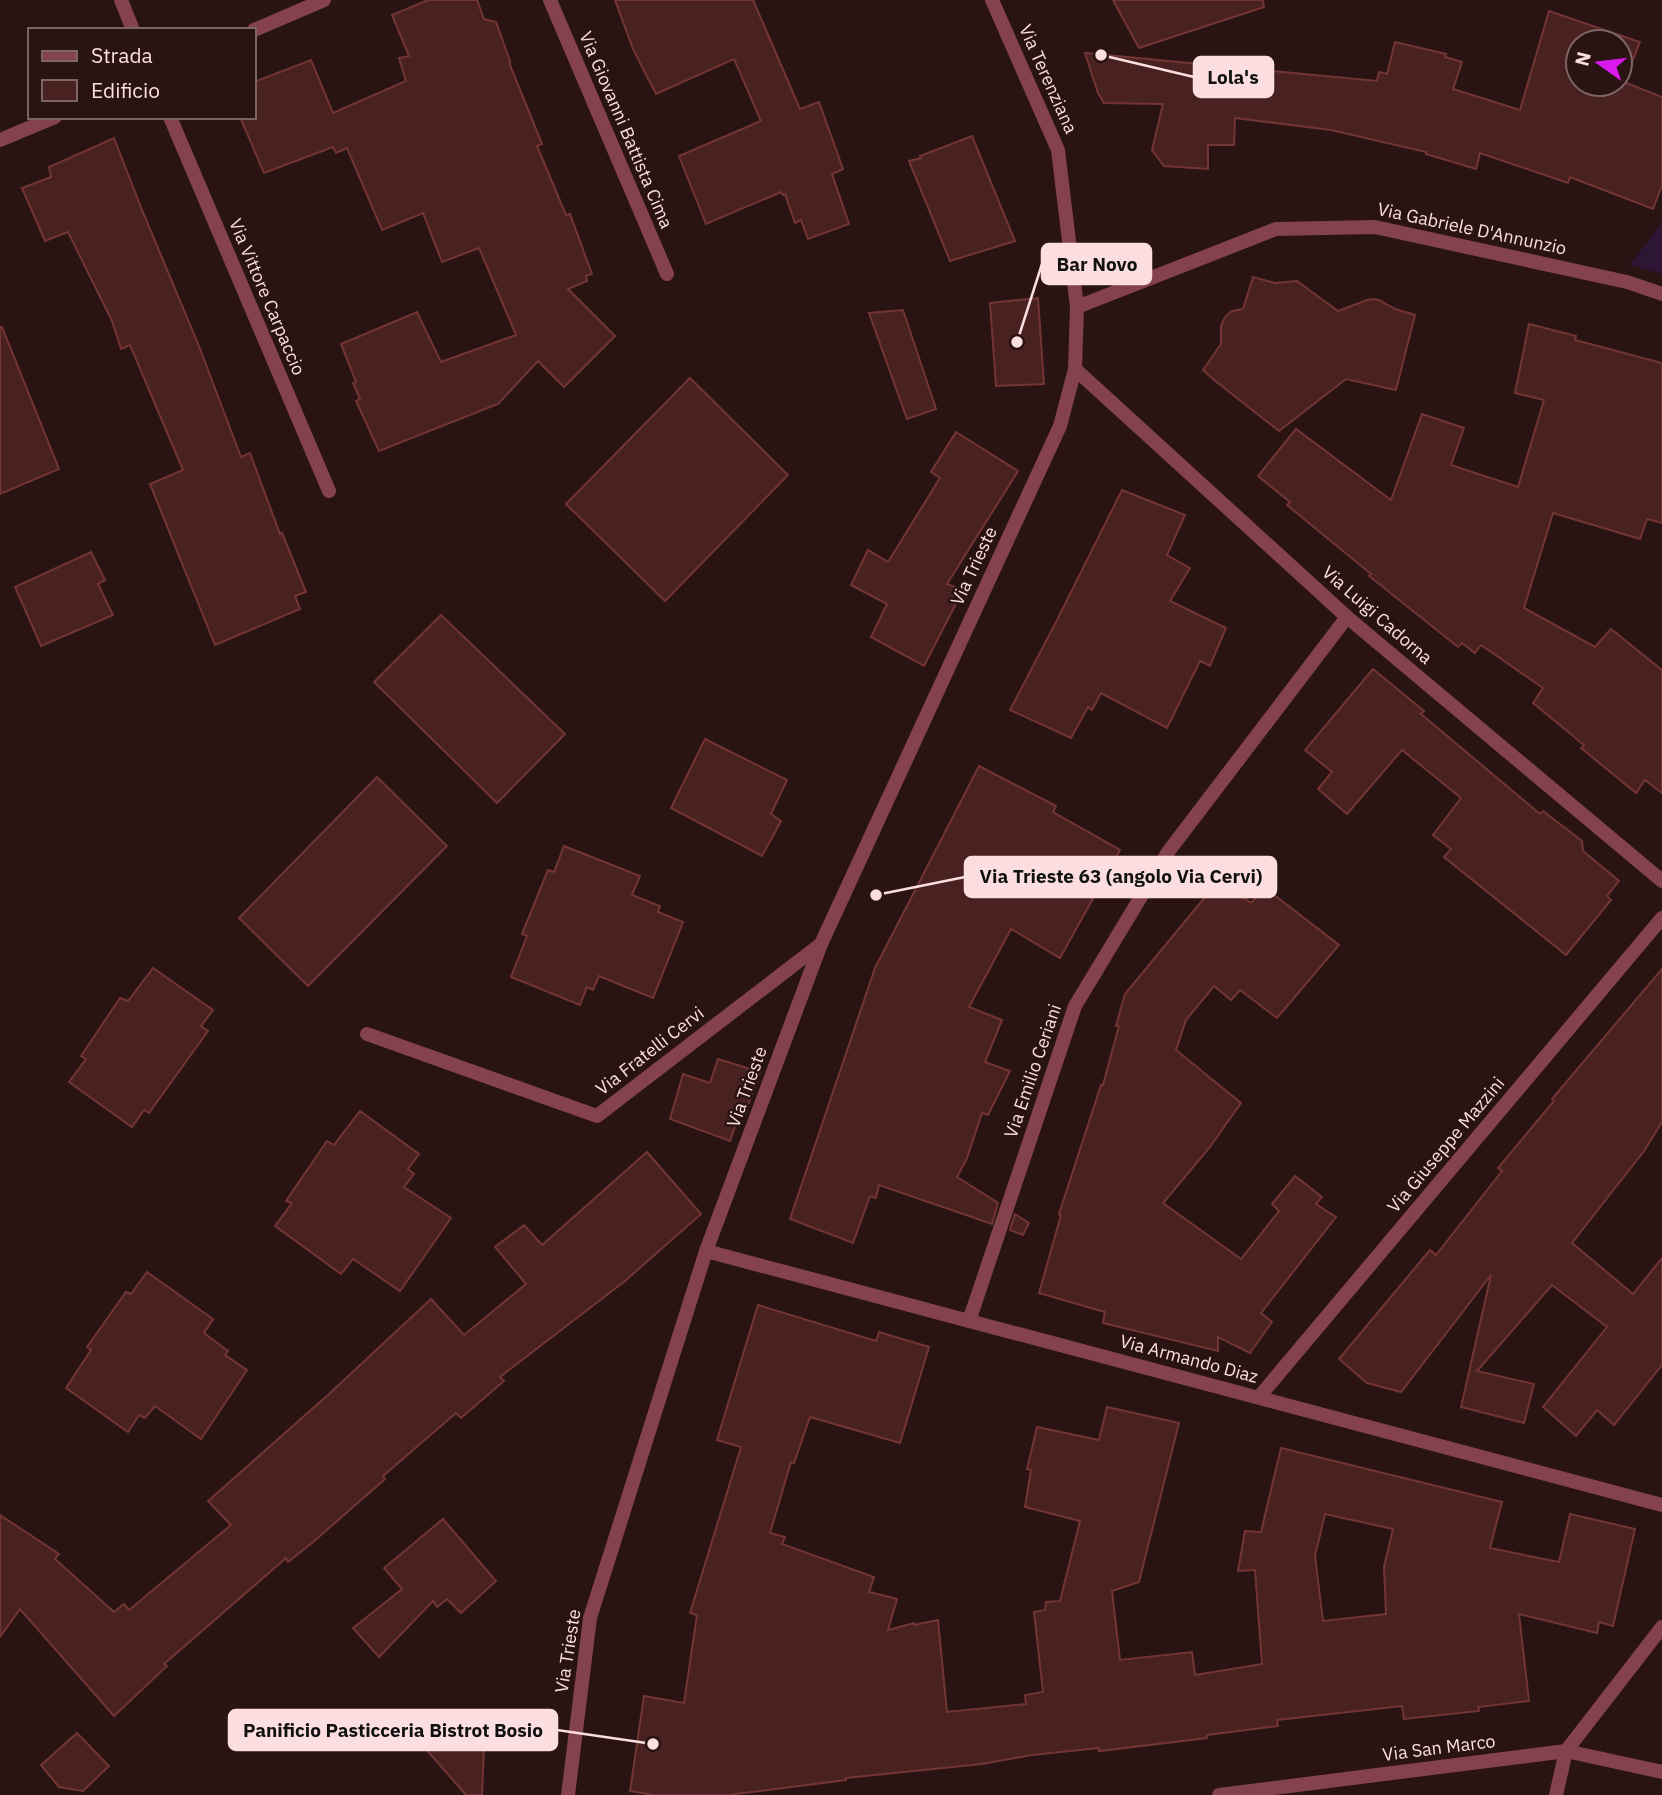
<svg xmlns="http://www.w3.org/2000/svg" width="1662" height="1795" font-family="'IBM Plex Sans',sans-serif">
	<style>
		.green { fill: #2c1633 }
		.building { fill: #492120; stroke: #733534; stroke-width: 2; fill-rule: evenodd }
		.lines { fill: none; stroke-linecap: round; stroke-linejoin: round }
		.minor { stroke: #84424c; stroke-width: 14 }
		.tertiary { stroke: #84424c; stroke-width: 14 }
		.labels { text-anchor: middle; stroke-width: 5; stroke-linejoin: round; paint-order: stroke }
		.street-label { font-size: 18px; fill: #fcdee0; stroke: #291313 }
		.leader { fill: none; stroke: #fcdee0; stroke-width: 2.5 }
		.callout-dot { fill: #fcdee0; stroke: #291313; stroke-width: 2.5 }
		.callout { fill: #fcdee0; stroke: #fcdee0; stroke-width: 2.5 }
		.callout-label { font-size: 19px; text-anchor: middle; font-weight: bold; fill: #111 }
	</style>
	<rect width="100%" height="100%" fill="#291313"/>
	<polygon class="green" points="1662,222 1662,274 1630,265"/>
	<g class="building">
		<polygon points="428,0 477,0 484,19 496,22 510,61 510,65 542,144 537,146 566,215 570,214 592,274 586,276 587,281 568,289 615,336 564,387 538,361 498,404 379,451 356,401 360,399 353,383 356,382 341,344 417,312 441,362 516,335 479,248 442,262 423,213 382,230 347,148 336,153 333,147 264,173 240,117 254,117 254,82 311,60 333,113 406,81 399,58 409,56 392,15"/>
		<polygon points="615,0 753,0 800,109 819,102 843,169 832,174 849,224 808,239 801,220 795,223 785,194 783,195 781,192 706,224 679,156 761,121 734,59 656,94 633,49"/>
		<polygon points="1113,0 1263,0 1264,7 1139,48"/>
		<path d="M1549 11 1640 42 1624 82 1662 97V185L1653 209 1570 177 1568 183 1480 153 1476 169 1426 154V152L1331 130 1235 118 1234 145H1208V169L1164 166 1152 150 1163 104 1104 103 1098 93 1085 53 1377 81 1379 72 1387 74 1395 42 1446 54 1445 57 1462 62 1453 89 1520 110ZM1578 42H1620V84H1578Z"/>
		<polygon points="972,136 1015,241 950,261 909,161 921,158 920,156"/>
		<polygon points="114,138 142,210 199,346 241,457 250,453 280,534 282,533 306,592 295,596 300,609 215,645 150,484 183,470 130,345 121,349 112,321 68,232 45,241 22,188 51,177 49,167"/>
		<polygon points="1253,277 1275,283 1297,281 1338,311 1367,300 1373,299 1379,300 1395,309 1415,315 1396,390 1346,379 1279,431 1214,380 1203,370 1221,344 1221,326 1225,317 1232,311 1243,309"/>
		<polygon points="1038,298 1044,384 996,386 990,303"/>
		<polygon points="903,310 936,409 907,419 869,313"/>
		<polygon points="1529,324 1576,336 1575,340 1662,363 1662,523 1647,519 1640,539 1553,513 1524,608 1595,647 1611,629 1662,670 1662,793 1645,780 1636,793 1581,748 1584,745 1533,703 1543,688 1481,645 1475,653 1462,643 1458,647 1369,576 1371,574 1287,505 1290,502 1258,476 1296,429 1391,500 1422,414 1464,428 1451,465 1518,487 1544,400 1515,393"/>
		<polygon points="0,327 2,327 59,469 0,494"/>
		<polygon points="690,378 788,475 665,601 566,504"/>
		<polygon points="956,432 1018,471 947,584 963,590 924,666 871,637 887,604 851,585 868,550 888,562 940,478 931,472"/>
		<polygon points="1122,490 1185,515 1167,555 1190,568 1170,601 1226,628 1210,666 1200,661 1167,728 1101,693 1092,710 1088,707 1071,738 1010,710 1054,626"/>
		<polygon points="91,552 105,580 98,584 113,615 41,646 15,587"/>
		<polygon points="441,615 565,734 497,803 374,682"/>
		<polygon points="1373,669 1424,711 1421,714 1540,814 1543,811 1582,841 1583,851 1619,881 1607,896 1611,900 1566,955 1444,857 1451,849 1433,835 1461,798 1402,750 1347,814 1318,789 1332,772 1305,750"/>
		<polygon points="705,739 787,780 771,814 781,821 762,856 671,808"/>
		<polygon points="979,766 1056,806 1053,812 1120,850 1060,958 1011,929 969,1007 1002,1020 985,1062 1010,1071 988,1115 982,1113 967,1158 957,1177 998,1203 992,1224 879,1185 876,1198 870,1196 853,1243 790,1219 875,968"/>
		<polygon points="377,777 447,846 308,986 239,918"/>
		<polygon points="564,846 640,876 632,895 660,906 658,912 683,922 653,998 599,976 593,990 587,987 580,1005 511,977 527,936 522,934 548,870 554,872"/>
		<polygon points="1220,879 1251,903 1265,888 1339,945 1277,1018 1240,990 1231,1000 1214,986 1186,1020 1176,1050 1241,1103 1210,1147 1163,1203 1241,1259 1279,1211 1272,1204 1295,1176 1322,1197 1316,1204 1336,1217 1261,1313 1272,1322 1250,1353 1218,1337 1218,1351 1103,1323 1105,1312 1039,1293 1061,1215 1059,1214 1101,1085 1103,1085 1119,1026 1116,1026 1125,994"/>
		<polygon points="153,968 213,1010 201,1026 208,1031 149,1113 144,1110 132,1127 69,1082 86,1059 81,1056 120,998 128,1001"/>
		<polygon points="1662,969 1662,1122 1644,1151 1572,1243 1633,1294 1662,1258 1662,1365 1614,1425 1597,1410 1576,1436 1543,1407 1607,1327 1552,1285 1477,1371 1534,1384 1524,1423 1461,1407 1491,1275 1401,1392 1367,1383 1339,1359 1430,1250 1436,1255 1502,1171 1498,1168 1554,1101 1552,1099"/>
		<polygon points="718,1059 760,1072 744,1117 739,1115 730,1141 670,1119 683,1074 710,1083"/>
		<polygon points="360,1111 419,1154 408,1169 414,1174 404,1187 451,1218 400,1291 353,1259 341,1274 275,1226 292,1203 286,1201 327,1141 334,1145"/>
		<polygon points="647,1152 701,1214 625,1281 500,1377 504,1381 461,1418 456,1413 383,1476 385,1479 312,1543 288,1562 286,1558 164,1664 167,1666 114,1716 20,1609 0,1637 0,1515 59,1554 55,1559 114,1612 124,1604 129,1610 231,1525 208,1501 329,1394 431,1299 464,1335 526,1284 495,1247 524,1225 542,1245"/>
		<polygon points="1015,1214 1029,1223 1023,1235 1010,1230"/>
		<polygon points="147,1272 213,1319 204,1333 228,1351 225,1355 247,1370 201,1439 155,1406 145,1418 139,1415 128,1432 66,1388 91,1350 87,1347 126,1292 131,1294"/>
		<path d="M758 1305 876 1341 879 1332 929 1347 900 1443 810 1417 794 1463 791 1462 770 1533 785 1537 782 1544 874 1577 869 1592 897 1599 888 1630 914 1623V1625L938 1620 947 1712 1026 1704 1025 1695 1043 1692 1034 1612 1045 1610 1046 1602 1060 1601 1080 1521 1025 1507 1031 1470 1027 1469 1037 1427 1099 1440 1107 1407 1179 1423 1139 1582 1112 1591 1120 1660 1192 1652 1195 1675 1262 1664 1255 1570 1238 1571 1245 1531 1261 1532 1281 1448 1502 1502 1490 1548 1559 1562 1570 1514 1635 1529 1613 1626 1599 1622 1597 1633 1519 1614 1529 1701 1478 1707 1479 1711 1404 1719 1402 1706 1277 1720 1278 1726 1207 1735V1738L1099 1751V1748L1032 1755 982 1764 846 1778V1780L728 1795H653L630 1791 644 1696 684 1703 697 1615 690 1613 741 1447 717 1440ZM1325 1514 1393 1529 1384 1567 1386 1614 1323 1621 1315 1556Z"/>
		<polygon points="443,1519 496,1581 461,1613 447,1599 437,1607 433,1601 379,1657 353,1628 402,1589 384,1568"/>
		<polygon points="77,1733 109,1766 83,1791 59,1787 41,1765"/>
		<polygon points="418,1740 484,1747 482,1795 466,1795"/>
	</g>
	<g class="lines">
		<g class="minor">
			<polyline points="121,0 133,30"/>
			<polyline points="550,0 667,274"/>
			<polyline points="254,30 324,0"/>
			<polyline points="170,117 329,491"/>
			<polyline points="0,140 55,117"/>
			<polyline points="1077,307 1276,229 1375,227 1627,282 1662,294"/>
			<polyline points="1075,369 1347,617 1662,881"/>
			<polyline points="367,1034 597,1116 821,944"/>
			<polyline points="706,1251 1662,1505"/>
			<polyline points="969,1321 1075,1006 1168,852 1347,617"/>
			<polyline points="1259,1397 1662,918"/>
			<polyline points="1219,1795 1566,1751 1662,1772"/>
			<polyline points="1556,1795 1566,1751 1662,1627"/>
		</g>
		<polyline class="tertiary" points="568,1795 590,1618 706,1251 821,944 1060,426 1075,369 1077,307 1058,150 992,0"/>
	</g>
	<g class="labels">
		<g class="street-label">
			<text transform="translate(1048 79) rotate(66)" y="6">Via Terenziana</text>
			<text transform="translate(626 130) rotate(67)" y="6">Via Giovanni Battista Cima</text>
			<text transform="translate(1472 229) rotate(12)" y="6">Via Gabriele D'Annunzio</text>
			<text transform="translate(267 297) rotate(67)" y="6">Via Vittore Carpaccio</text>
			<text transform="translate(974 566) rotate(-65)" y="6">Via Trieste</text>
			<text transform="translate(1377 615) rotate(41)" y="6">Via Luigi Cadorna</text>
			<text transform="translate(650 1051) rotate(-38)" y="6">Via Fratelli Cervi</text>
			<text transform="translate(1033 1071) rotate(-71)" y="6">Via Emilio Ceriani</text>
			<text transform="translate(747 1087) rotate(-70)" y="6">Via Trieste</text>
			<text transform="translate(1446 1145) rotate(-50)" y="6">Via Giuseppe Mazzini</text>
			<text transform="translate(1189 1359) rotate(15)" y="6">Via Armando Diaz</text>
			<text transform="translate(568 1651) rotate(-81)" y="6">Via Trieste</text>
			<text transform="translate(1439 1748) rotate(-7)" y="6">Via San Marco</text>
		</g>
	</g>
	<path class="leader" d="M1101 55L1194 77M1017 342L1042 264M876 895L965 877M653 1744L557 1730"/>
	<g class="callout-dot">
		<circle cx="1101" cy="55" r="7"/>
		<circle cx="1017" cy="342" r="7"/>
		<circle cx="876" cy="895" r="7"/>
		<circle cx="653" cy="1744" r="7"/>
	</g>
	<g class="callout">
		<rect x="1194" y="57" width="79" height="40" rx="7"/>
		<rect x="1042" y="244" width="109" height="40" rx="7"/>
		<rect x="965" y="857" width="311" height="40" rx="7"/>
		<rect x="229" y="1710" width="328" height="40" rx="7"/>
	</g>
	<g class="callout-label">
		<text x="1233" y="84">Lola's</text>
		<text x="1097" y="271">Bar Novo</text>
		<text x="1121" y="883">Via Trieste 63 (angolo Via Cervi)</text>
		<text x="393" y="1737">Panificio Pasticceria Bistrot Bosio</text>
	</g>
	<rect x="28" y="28" width="228" height="91" fill="#291313" stroke="#7d6465" stroke-width="2"/>
	<rect x="42" y="51" width="35" height="10" fill="#84424c" stroke="#7d6465" stroke-width="2"/>
	<text x="91" y="63" font-size="21" fill="#fcdee0">Strada</text>
	<rect x="42" y="80" width="35" height="21" fill="#492120" stroke="#7d6465" stroke-width="2"/>
	<text x="91" y="98" font-size="21" fill="#fcdee0">Edificio</text>
	<g transform="translate(1599 63) rotate(284)"><circle r="33" fill="#291313" stroke="#7d6465" stroke-width="2"/>
	<path d="M0-5L12 26L0 18L-12 26Z" fill="#d919ed"/>
	<text y="-10" font-size="19" font-weight="bold" text-anchor="middle" fill="#fcdee0">N</text>
	</g>
</svg>
